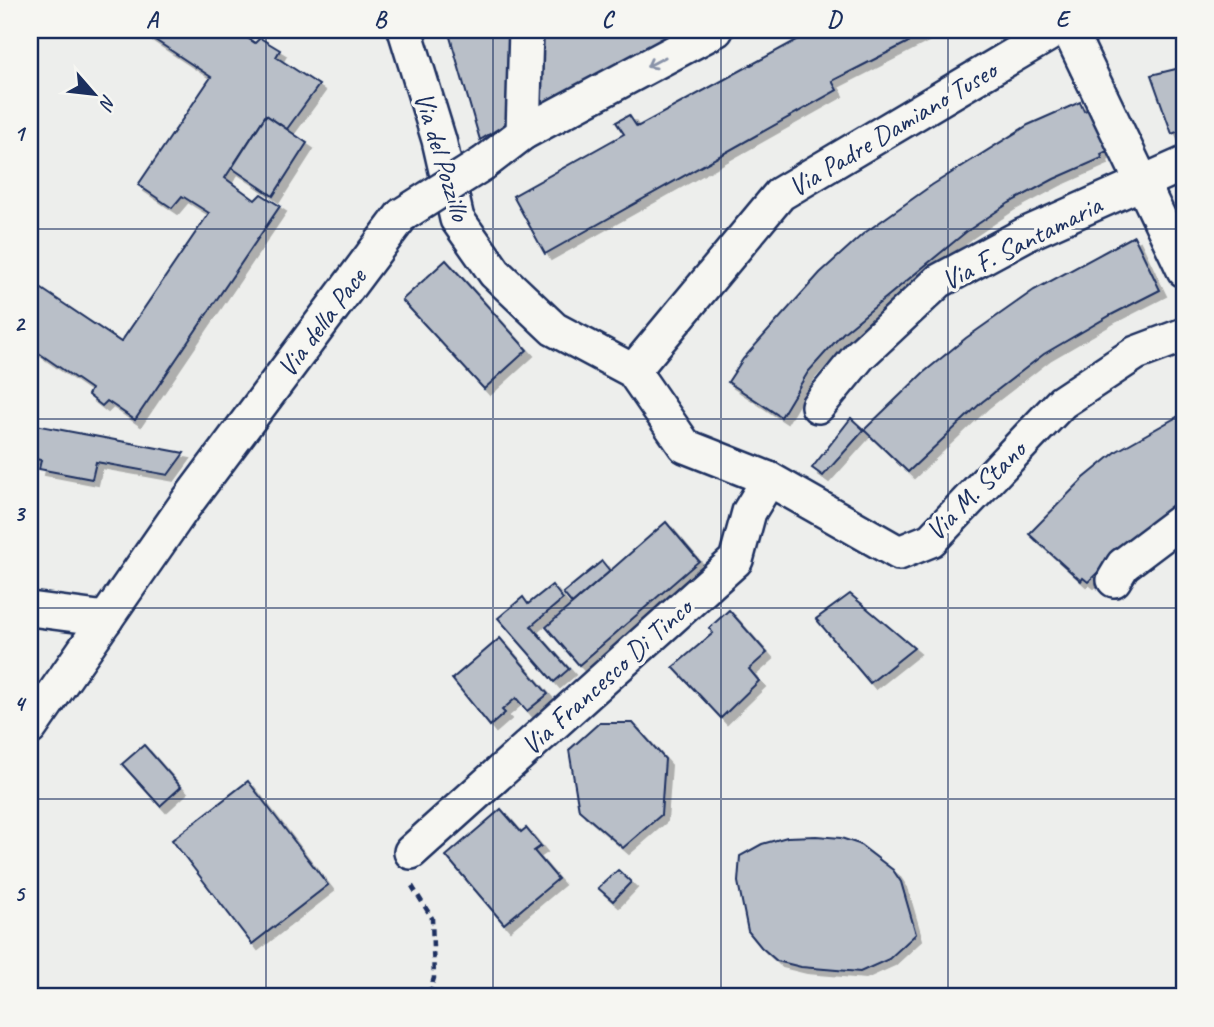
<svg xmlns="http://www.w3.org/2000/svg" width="1214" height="1027" font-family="Caveat,sans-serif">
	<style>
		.building { fill: #b9bfc8; stroke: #1b2f5e; stroke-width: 2; filter: url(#shadow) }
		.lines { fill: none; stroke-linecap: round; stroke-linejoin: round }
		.minor-casing { stroke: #1b2f5e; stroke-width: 38 }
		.path { stroke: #1b2f5e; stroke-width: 4.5; stroke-dasharray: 7 5; stroke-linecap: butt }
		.minor { stroke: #f6f6f2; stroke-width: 33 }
		.minor-bridge-casing { stroke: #1b2f5e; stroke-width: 38; stroke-linecap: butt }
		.minor-bridge { stroke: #f6f6f2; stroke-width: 33 }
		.oneway { stroke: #8892a8 }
		.grid { fill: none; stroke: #1b2f5e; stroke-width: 2; stroke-opacity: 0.55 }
		.labels { text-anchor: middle; stroke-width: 7; stroke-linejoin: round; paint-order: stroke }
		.street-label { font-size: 28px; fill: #1b2f5e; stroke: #f6f6f2 }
		.neatline { fill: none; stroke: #1b2f5e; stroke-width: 2.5 }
		.grid-label { font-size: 23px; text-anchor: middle; font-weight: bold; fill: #1b2f5e }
	</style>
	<defs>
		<filter id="shadow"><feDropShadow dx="6" dy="6" stdDeviation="0" flood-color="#0004"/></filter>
	</defs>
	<rect width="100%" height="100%" fill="#edeeec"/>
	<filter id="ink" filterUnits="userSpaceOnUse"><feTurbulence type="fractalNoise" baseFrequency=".0143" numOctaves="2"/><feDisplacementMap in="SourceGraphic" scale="14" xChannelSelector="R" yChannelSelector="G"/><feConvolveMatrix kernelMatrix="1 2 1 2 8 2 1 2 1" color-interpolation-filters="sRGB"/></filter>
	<g filter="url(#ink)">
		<g class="building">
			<polygon points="140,30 235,30 255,43 260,38 280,50 276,57 319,85 287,129 266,115 225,178 255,200 261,194 280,206 135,420 107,401 102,406 88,395 91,389 30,347 30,281 121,342 209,213 182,196 172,208 138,185 211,77"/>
			<polygon points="448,30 510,30 509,122 480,140"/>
			<polygon points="542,30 679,30 541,107"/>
			<polygon points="803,30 932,30 832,81 837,90 545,254 513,196 624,134 616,122 629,115 637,127 806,35"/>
			<polygon points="1184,67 1184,129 1172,134 1151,75"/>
			<polygon points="1080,102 1084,111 1099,106 1119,145 1101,154 1102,158 1054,179 1009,203 966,232 843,333 808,372 781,417 728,382 743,359 820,273 863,234 932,185 1028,125"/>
			<polygon points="266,115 307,143 273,196 232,168"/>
			<polygon points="1134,236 1160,290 1111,315 1044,354 982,402 908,472 864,430 923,373 966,338 1034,290"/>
			<polygon points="446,260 527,350 484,389 402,300"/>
			<polygon points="1184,413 1184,498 1142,529 1088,582 1083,578 1081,581 1029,534 1084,478 1117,451"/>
			<polygon points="851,418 864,430 823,476 812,468"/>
			<polygon points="30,424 184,453 168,475 96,462 92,479 39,469 41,460 30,458"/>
			<polygon points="666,522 699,561 579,665 546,627"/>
			<polygon points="602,561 610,571 572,604 563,593"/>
			<polygon points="552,585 563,599 531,626 569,669 554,682 498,618 523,597 528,604"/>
			<polygon points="850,594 914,648 870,683 816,619"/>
			<polygon points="729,610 767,653 749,669 759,681 721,718 673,667 713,633 709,628"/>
			<polygon points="500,638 548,694 527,711 516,698 502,710 505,713 490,726 452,679"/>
			<polygon points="599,723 633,723 665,759 661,815 623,848 579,810 569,750"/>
			<polygon points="144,745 181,787 160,806 122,764"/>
			<polygon points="248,781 328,885 252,944 172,840"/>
			<polygon points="501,809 521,832 526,828 541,846 534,851 558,879 504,924 446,856"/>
			<polygon points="816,836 841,838 859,844 893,870 901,882 916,934 889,959 860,972 801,967 777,961 761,947 748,931 738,882 740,856 762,844 787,837"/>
			<polygon points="618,870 631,882 613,901 598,888"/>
		</g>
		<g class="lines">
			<g class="minor-casing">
				<g id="minor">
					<polyline points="405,30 439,140 457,219 495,273 554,329 633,371 685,446 769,479 899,553 931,540 1062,402 1136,353 1184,335"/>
					<polyline points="1069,30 1184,270"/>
					<polyline points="523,133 526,30"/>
					<polyline points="484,163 523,133 716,30"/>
					<polyline points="633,371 780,194 1056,30"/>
					<polyline points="818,406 860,355 939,281 1024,235 1184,164"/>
					<polyline points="1114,580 1123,565 1184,519"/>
					<polyline points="30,609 106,619"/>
					<polyline points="30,728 185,505 402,215"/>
					<polyline points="411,852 736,560 749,512 769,479"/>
				</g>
			</g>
			<polyline class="path" points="412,886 432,918 434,978 428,997"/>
			<use href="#minor" class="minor"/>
			<g class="minor-bridge-casing">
				<polyline id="minor-bridge" points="402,215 484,163"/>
			</g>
			<use href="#minor-bridge" class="minor-bridge"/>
		</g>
		<defs><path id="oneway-shaft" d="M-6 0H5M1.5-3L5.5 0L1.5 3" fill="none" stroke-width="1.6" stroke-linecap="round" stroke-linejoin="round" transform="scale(1.75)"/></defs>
		<use class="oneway" href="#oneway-shaft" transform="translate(656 62) rotate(152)"/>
	</g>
	<path class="grid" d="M266 30V997M493 30V997M721 30V997M948 30V997M30 229H1184M30 419H1184M30 608H1184M30 799H1184"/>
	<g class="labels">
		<g class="street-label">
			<text transform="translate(892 128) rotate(-31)" y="10">Via Padre Damiano Tuseo</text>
			<text transform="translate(443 156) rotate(73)" y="10">Via del Pozzillo</text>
			<text transform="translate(1021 242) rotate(-27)" y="10">Via F. Santamaria</text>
			<text transform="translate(321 322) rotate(-53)" y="10">Via della Pace</text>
			<text transform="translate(975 490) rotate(-45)" y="10">Via M. Stano</text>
			<text transform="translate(606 676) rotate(-42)" y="10">Via Francesco Di Tinco</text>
		</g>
	</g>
	<rect width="1214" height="1027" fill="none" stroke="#f6f6f2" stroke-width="77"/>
	<g transform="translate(94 94) rotate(118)" stroke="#f6f6f2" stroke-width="5" paint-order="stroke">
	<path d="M0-5L12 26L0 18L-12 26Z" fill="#1b2f5e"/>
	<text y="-10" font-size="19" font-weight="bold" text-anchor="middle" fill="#1b2f5e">N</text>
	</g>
	<rect x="38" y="38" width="1138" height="950" class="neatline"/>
	<g class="grid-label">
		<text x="152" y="27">A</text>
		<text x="380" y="27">B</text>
		<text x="607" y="27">C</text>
		<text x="834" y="27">D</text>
		<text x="1062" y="27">E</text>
		<text x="19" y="141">1</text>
		<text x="19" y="331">2</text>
		<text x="19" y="521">3</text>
		<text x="19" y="711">4</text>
		<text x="19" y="901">5</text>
	</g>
</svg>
